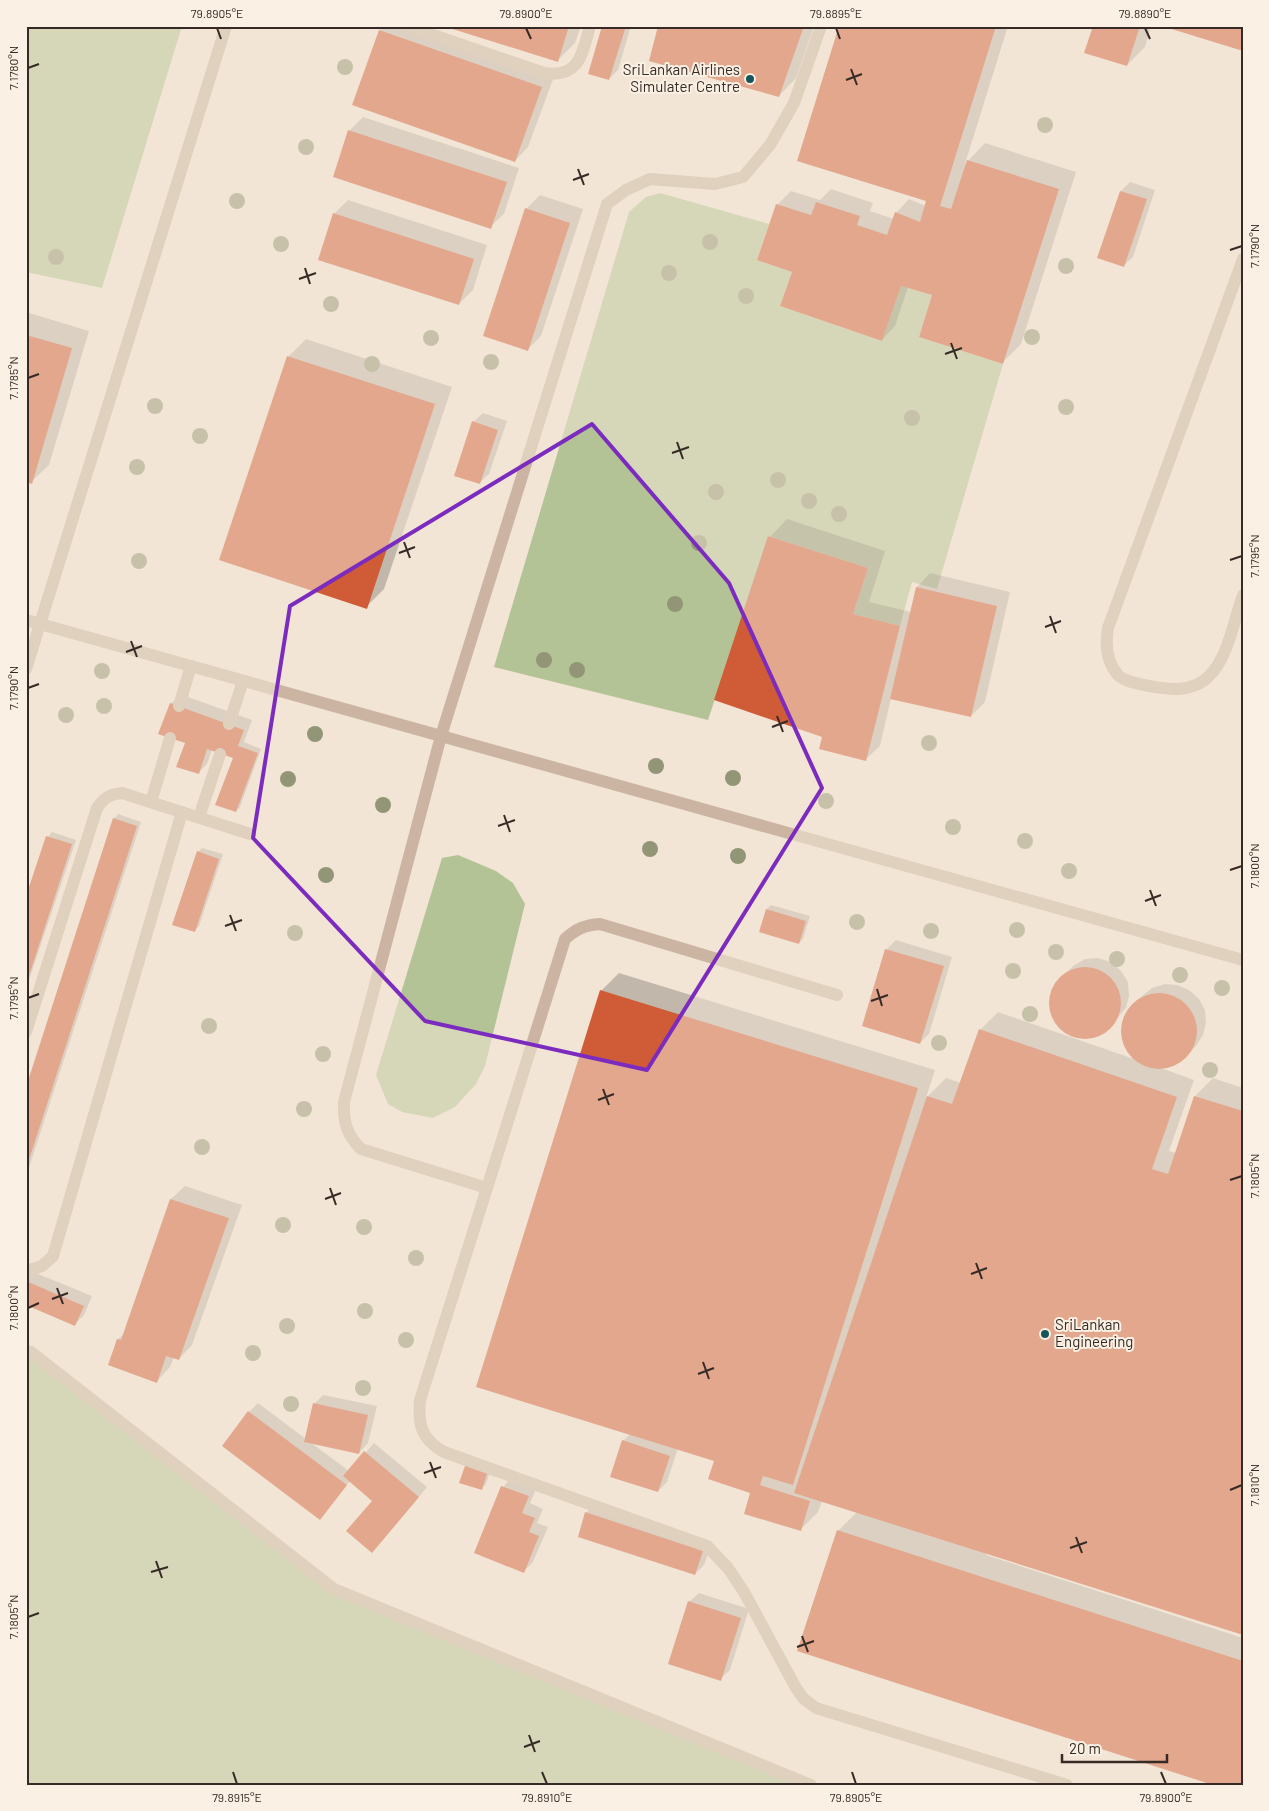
<svg xmlns="http://www.w3.org/2000/svg" width="1269" height="1811" font-family="Barlow,sans-serif">
	<style>
		.green { fill: #b3c396 }
		.shadow { fill: #0003 }
		.building { fill: #d05c37 }
		.lines { fill: none; stroke-linecap: round; stroke-linejoin: round }
		.lane { stroke: #cbb5a2; stroke-width: 12 }
		.tree { fill: #939676 }
		.marked { fill: none; stroke: #7b2cbf; stroke-width: 4; stroke-linejoin: round }
		.ticks { fill: none; stroke: #352a25; stroke-width: 2 }
		.poi-dot { fill: #17555a; stroke: #faf0e3; stroke-width: 2 }
		.labels { text-anchor: middle; stroke-width: 4; stroke-linejoin: round; paint-order: stroke }
		.poi-label { font-size: 15px; fill: #352a25; stroke: #faf0e3; text-anchor: end }
		.neatline { fill: none; stroke: #352a25; stroke-width: 2 }
		.ticks-label { font-size: 12px; text-anchor: middle; fill: #352a25 }
	</style>
	<rect width="100%" height="100%" fill="#f3e5d6"/>
	<g class="green">
		<polygon points="26,26 182,26 102,288 26,272"/>
		<polygon points="660,193 769,224 757,260 792,272 780,306 882,341 901,286 932,295 919,337 1003,364 937,589 912,582 900,626 853,614 868,568 769,536 708,720 494,667 629,212 646,197"/>
		<polygon points="458,855 496,871 513,883 525,904 485,1066 476,1084 455,1107 433,1118 402,1112 388,1104 376,1075 442,858"/>
		<polygon points="26,1351 334,1589 811,1785 26,1785"/>
	</g>
	<g class="shadow">
		<polygon points="26,26 29,26 26,38"/>
		<polygon points="384,26 421,26 555,74 528,147 515,161 380,30"/>
		<polygon points="446,26 581,26 575,43 557,61"/>
		<polygon points="604,26 631,26 618,70 609,79"/>
		<polygon points="659,26 814,26 796,78 779,96"/>
		<polygon points="840,26 1008,26 965,164 985,143 1076,172 1021,344 1003,362 934,295 908,287 895,326 882,340 793,271 777,205 791,191 820,200 831,189 873,203 870,211 894,219 896,213 909,199 926,206 928,200"/>
		<polygon points="1094,26 1151,26 1145,47 1127,65"/>
		<polygon points="363,117 519,168 504,214 490,227 349,131"/>
		<polygon points="1130,182 1155,190 1133,257 1123,266 1098,257 1121,191"/>
		<polygon points="540,195 583,209 541,336 527,350 526,209"/>
		<polygon points="348,200 487,245 473,290 459,304 334,214"/>
		<polygon points="26,312 89,331 49,465 31,482 26,481"/>
		<polygon points="306,339 452,387 384,589 366,607 288,357"/>
		<polygon points="483,413 507,421 489,474 479,483 473,422"/>
		<polygon points="787,519 885,551 869,602 911,612 917,587 930,573 1010,592 985,702 971,716 891,698 880,746 866,759 825,733 770,537"/>
		<polygon points="180,694 252,720 244,742 261,749 240,807 236,811 236,753 212,750 207,764 198,773 171,704"/>
		<polygon points="118,814 141,822 26,1177 26,1091 114,819"/>
		<polygon points="52,832 76,840 26,989 26,900 48,837"/>
		<polygon points="202,848 223,854 199,926 194,931 198,852"/>
		<polygon points="771,905 810,916 803,939 799,943 760,932 767,909"/>
		<polygon points="896,940 952,957 929,1034 920,1043 886,950"/>
		<polygon points="1098,958 1111,962 1121,971 1128,982 1129,996 1126,1008 1107,1029 1095,1035 1082,1037 1069,1033 1058,1025 1052,1013 1050,1000 1054,986 1073,966 1085,959"/>
		<polygon points="619,973 935,1070 926,1098 946,1078 961,1083 980,1030 998,1012 1137,1060 1129,1053 1124,1042 1122,1029 1125,1017 1132,1006 1142,996 1152,988 1165,984 1177,985 1189,990 1199,999 1205,1010 1206,1023 1203,1035 1196,1046 1186,1056 1176,1064 1161,1068 1194,1080 1169,1151 1176,1153 1195,1096 1213,1078 1243,1088 1243,1634 987,1553 986,1555 1243,1638 1243,1785 838,1531 857,1512 822,1501 818,1512 800,1530 752,1492 715,1460 678,1448 667,1482 658,1491 623,1441 630,1434 601,991"/>
		<polygon points="185,1186 242,1205 192,1345 179,1359 174,1357 170,1367 157,1381 118,1339 125,1333 171,1199"/>
		<polygon points="26,1269 92,1296 84,1315 75,1324 26,1303"/>
		<polygon points="323,1395 377,1406 368,1443 359,1453 310,1442 349,1471 374,1443 427,1487 381,1542 374,1501 350,1481 320,1519 249,1412 258,1403 306,1439 314,1404"/>
		<polygon points="492,1466 486,1484 482,1488 461,1482"/>
		<polygon points="512,1477 537,1487 530,1503 543,1509 537,1523 548,1527 533,1562 524,1571 503,1487"/>
		<polygon points="596,1504 712,1542 704,1565 695,1574 586,1513"/>
		<polygon points="699,1593 749,1609 730,1670 720,1679 689,1602"/>
	</g>
	<g class="building">
		<polygon points="443,26 569,26 558,62"/>
		<polygon points="602,26 626,26 609,80 588,74"/>
		<polygon points="658,26 804,26 779,97 649,61"/>
		<polygon points="839,26 996,26 940,206 951,209 967,160 1059,189 1003,364 919,337 932,295 901,286 882,341 780,306 792,272 757,260 776,204 811,215 816,202 860,216 857,225 887,235 895,212 920,222 926,201 797,161"/>
		<polygon points="1093,26 1140,26 1127,66 1084,53"/>
		<polygon points="1165,26 1243,26 1243,51 1165,27"/>
		<polygon points="379,30 542,87 515,162 352,105"/>
		<polygon points="348,130 507,182 491,229 333,177"/>
		<polygon points="1120,191 1147,199 1124,267 1097,258"/>
		<polygon points="525,208 570,223 528,351 483,336"/>
		<polygon points="333,213 474,259 459,305 318,260"/>
		<polygon points="26,335 72,348 32,484 26,482"/>
		<polygon points="287,356 435,404 367,609 219,560"/>
		<polygon points="472,421 498,430 480,484 454,476"/>
		<polygon points="768,536 868,568 853,614 900,626 866,761 819,749 822,737 714,700"/>
		<polygon points="916,587 997,606 971,717 890,699"/>
		<polygon points="170,703 244,730 238,746 258,753 236,812 215,805 233,758 207,749 199,774 176,767 185,743 158,734"/>
		<polygon points="113,818 137,826 26,1169 26,1087"/>
		<polygon points="46,836 72,844 27,982 26,896"/>
		<polygon points="197,851 219,859 195,932 172,925"/>
		<polygon points="766,909 806,921 799,944 759,932"/>
		<polygon points="885,949 944,966 920,1044 862,1026"/>
		<circle cx="1085" cy="1003" r="36"/>
		<polygon points="600,990 918,1088 793,1485 763,1476 760,1485 810,1501 801,1531 744,1514 750,1493 708,1479 714,1461 476,1387"/>
		<circle cx="1159" cy="1031" r="38"/>
		<polygon points="979,1029 1177,1097 1152,1169 1168,1174 1194,1096 1243,1111 1243,1635 794,1493 927,1096 952,1104"/>
		<polygon points="170,1199 229,1218 179,1360 166,1356 157,1383 108,1365 117,1339 121,1340"/>
		<polygon points="26,1281 84,1306 75,1326 26,1305"/>
		<polygon points="313,1403 368,1415 359,1454 304,1442"/>
		<polygon points="248,1411 347,1485 320,1520 222,1446"/>
		<polygon points="622,1440 670,1456 658,1492 610,1477"/>
		<polygon points="364,1451 419,1497 372,1553 346,1531 372,1501 343,1476"/>
		<polygon points="466,1463 488,1470 482,1490 459,1483"/>
		<polygon points="501,1486 529,1496 522,1513 535,1518 529,1532 539,1536 524,1573 474,1553"/>
		<polygon points="585,1512 703,1551 695,1575 578,1537"/>
		<polygon points="837,1530 1243,1661 1243,1785 1213,1785 797,1651"/>
		<polygon points="688,1601 741,1618 721,1681 668,1664"/>
	</g>
	<g class="lines">
		<g class="lane">
			<path d="M407 26 544 73C580 78 582 54 590 26"/>
			<path d="M821 26 794 103 770 145 743 177 715 184 650 179 626 190 607 204 441 736 344 1102C343 1122 347 1135 361 1149L487 1188 565 939C576 929 585 925 600 924L837 995"/>
			<path d="M1243 259 1108 628C1105 645 1106 661 1118 675 1126 684 1165 689 1177 689 1188 689 1202 684 1209 676 1228 658 1234 620 1243 595"/>
			<polyline points="26,620 1243,960"/>
			<polyline points="26,669 226,26"/>
			<polyline points="179,706 191,666"/>
			<polyline points="229,724 243,681"/>
			<polyline points="151,802 170,738"/>
			<polyline points="199,817 220,754"/>
			<path d="M26 1032 97 808C104 798 110 794 122 793L250 834"/>
			<path d="M487 1188 420 1400C418 1425 421 1439 444 1452L707 1546 728 1568 744 1592 796 1688 804 1699 816 1708 1067 1785"/>
			<polyline points="26,1271 42,1266 53,1256 182,812"/>
			<polyline points="26,1351 31,1352 334,1589 811,1785"/>
		</g>
	</g>
	<g class="tree">
		<circle cx="345" cy="67" r="8"/>
		<circle cx="1045" cy="125" r="8"/>
		<circle cx="306" cy="147" r="8"/>
		<circle cx="237" cy="201" r="8"/>
		<circle cx="710" cy="242" r="8"/>
		<circle cx="281" cy="244" r="8"/>
		<circle cx="56" cy="257" r="8"/>
		<circle cx="1066" cy="266" r="8"/>
		<circle cx="669" cy="273" r="8"/>
		<circle cx="746" cy="296" r="8"/>
		<circle cx="331" cy="304" r="8"/>
		<circle cx="1032" cy="337" r="8"/>
		<circle cx="431" cy="338" r="8"/>
		<circle cx="491" cy="362" r="8"/>
		<circle cx="372" cy="364" r="8"/>
		<circle cx="155" cy="406" r="8"/>
		<circle cx="1066" cy="407" r="8"/>
		<circle cx="912" cy="418" r="8"/>
		<circle cx="200" cy="436" r="8"/>
		<circle cx="137" cy="467" r="8"/>
		<circle cx="778" cy="480" r="8"/>
		<circle cx="716" cy="492" r="8"/>
		<circle cx="809" cy="501" r="8"/>
		<circle cx="839" cy="514" r="8"/>
		<circle cx="699" cy="543" r="8"/>
		<circle cx="139" cy="561" r="8"/>
		<circle cx="675" cy="604" r="8"/>
		<circle cx="544" cy="660" r="8"/>
		<circle cx="577" cy="670" r="8"/>
		<circle cx="102" cy="671" r="8"/>
		<circle cx="104" cy="706" r="8"/>
		<circle cx="66" cy="715" r="8"/>
		<circle cx="315" cy="734" r="8"/>
		<circle cx="929" cy="743" r="8"/>
		<circle cx="656" cy="766" r="8"/>
		<circle cx="733" cy="778" r="8"/>
		<circle cx="288" cy="779" r="8"/>
		<circle cx="826" cy="801" r="8"/>
		<circle cx="383" cy="805" r="8"/>
		<circle cx="953" cy="827" r="8"/>
		<circle cx="1025" cy="841" r="8"/>
		<circle cx="650" cy="849" r="8"/>
		<circle cx="738" cy="856" r="8"/>
		<circle cx="1069" cy="871" r="8"/>
		<circle cx="326" cy="875" r="8"/>
		<circle cx="857" cy="922" r="8"/>
		<circle cx="1017" cy="930" r="8"/>
		<circle cx="931" cy="931" r="8"/>
		<circle cx="295" cy="933" r="8"/>
		<circle cx="1056" cy="952" r="8"/>
		<circle cx="1117" cy="959" r="8"/>
		<circle cx="1013" cy="971" r="8"/>
		<circle cx="1180" cy="975" r="8"/>
		<circle cx="1222" cy="988" r="8"/>
		<circle cx="1030" cy="1014" r="8"/>
		<circle cx="209" cy="1026" r="8"/>
		<circle cx="939" cy="1043" r="8"/>
		<circle cx="323" cy="1054" r="8"/>
		<circle cx="1210" cy="1070" r="8"/>
		<circle cx="304" cy="1109" r="8"/>
		<circle cx="202" cy="1147" r="8"/>
		<circle cx="283" cy="1225" r="8"/>
		<circle cx="364" cy="1227" r="8"/>
		<circle cx="416" cy="1258" r="8"/>
		<circle cx="365" cy="1311" r="8"/>
		<circle cx="287" cy="1326" r="8"/>
		<circle cx="406" cy="1340" r="8"/>
		<circle cx="253" cy="1353" r="8"/>
		<circle cx="363" cy="1388" r="8"/>
		<circle cx="291" cy="1404" r="8"/>
	</g>
	<path d="M0 0H1269V1811H0ZM592 424 729 583 822 788 647 1070 425 1021 253 838 290 606Z" fill="#f3e5d6" fill-opacity=".55" fill-rule="evenodd"/>
	<path class="marked" d="M592 424 729 583 822 788 647 1070 425 1021 253 838 290 606Z"/>
	<path class="ticks" d="M217 28 221 39M526 28 531 39M836 28 840 39M1145 28 1150 39M28 68 39 64M851 69 857 85M846 80 862 74M578 169 584 185M573 180 589 174M1230 250 1242 246M305 268 310 284M299 279 316 273M951 343 957 359M945 354 962 348M28 378 39 374M677 442 683 459M672 453 689 447M404 542 410 558M399 553 415 547M1230 560 1242 556M1050 616 1056 633M1045 627 1061 621M131 641 137 657M126 652 142 646M28 688 39 684M777 716 783 732M772 727 788 721M504 815 510 832M498 826 515 820M1230 870 1242 866M1150 890 1156 906M1145 901 1161 895M230 915 236 931M225 926 242 920M877 989 882 1006M28 998 39 994M871 1001 888 995M603 1089 609 1105M598 1100 614 1094M1230 1180 1242 1176M330 1188 336 1205M325 1199 341 1193M976 1263 982 1279M971 1274 987 1268M57 1288 63 1304M52 1299 68 1293M28 1308 39 1303M703 1362 709 1379M698 1374 714 1368M430 1462 436 1478M424 1473 441 1467M1230 1490 1242 1485M1076 1537 1082 1553M1070 1548 1087 1542M156 1561 162 1578M151 1572 168 1567M28 1617 39 1613M802 1636 808 1652M797 1647 814 1641M529 1735 535 1752M524 1747 540 1741M233 1772 237 1784M542 1772 547 1784M852 1772 856 1784M1161 1772 1166 1784"/>
	<g class="poi-dot">
		<circle cx="750" cy="79" r="5"/>
		<circle cx="1045" cy="1334" r="5"/>
	</g>
	<g class="labels">
		<g class="poi-label">
			<text x="740" y="75">SriLankan Airlines<tspan x="740" dy="17">Simulater Centre</tspan></text>
			<text x="1055" y="1330" text-anchor="start">SriLankan<tspan x="1055" dy="17">Engineering</tspan></text>
		</g>
	</g>
	<rect width="1269" height="1811" fill="none" stroke="#faf0e3" stroke-width="55"/>
	<path d="M1062 1754v8h105v-8" fill="none" stroke="#352a25" stroke-width="2.5"/>
	<text x="1069" y="1754" font-size="15" fill="#352a25" stroke="#faf0e3" stroke-width="4" paint-order="stroke">20 m</text>
	<rect x="28" y="28" width="1214" height="1756" class="neatline"/>
	<g class="ticks-label">
		<text x="217" y="18">79.8905°E</text>
		<text x="526" y="18">79.8900°E</text>
		<text x="836" y="18">79.8895°E</text>
		<text x="1145" y="18">79.8890°E</text>
		<text transform="translate(14 68) rotate(-90)" y="4">7.1780°N</text>
		<text transform="translate(1255 246) rotate(-90)" y="4">7.1790°N</text>
		<text transform="translate(14 378) rotate(-90)" y="4">7.1785°N</text>
		<text transform="translate(1255 556) rotate(-90)" y="4">7.1795°N</text>
		<text transform="translate(14 688) rotate(-90)" y="4">7.1790°N</text>
		<text transform="translate(1255 866) rotate(-90)" y="4">7.1800°N</text>
		<text transform="translate(14 998) rotate(-90)" y="4">7.1795°N</text>
		<text transform="translate(1255 1176) rotate(-90)" y="4">7.1805°N</text>
		<text transform="translate(14 1308) rotate(-90)" y="4">7.1800°N</text>
		<text transform="translate(1255 1485) rotate(-90)" y="4">7.1810°N</text>
		<text transform="translate(14 1617) rotate(-90)" y="4">7.1805°N</text>
		<text x="237" y="1802">79.8915°E</text>
		<text x="547" y="1802">79.8910°E</text>
		<text x="856" y="1802">79.8905°E</text>
		<text x="1166" y="1802">79.8900°E</text>
	</g>
</svg>
